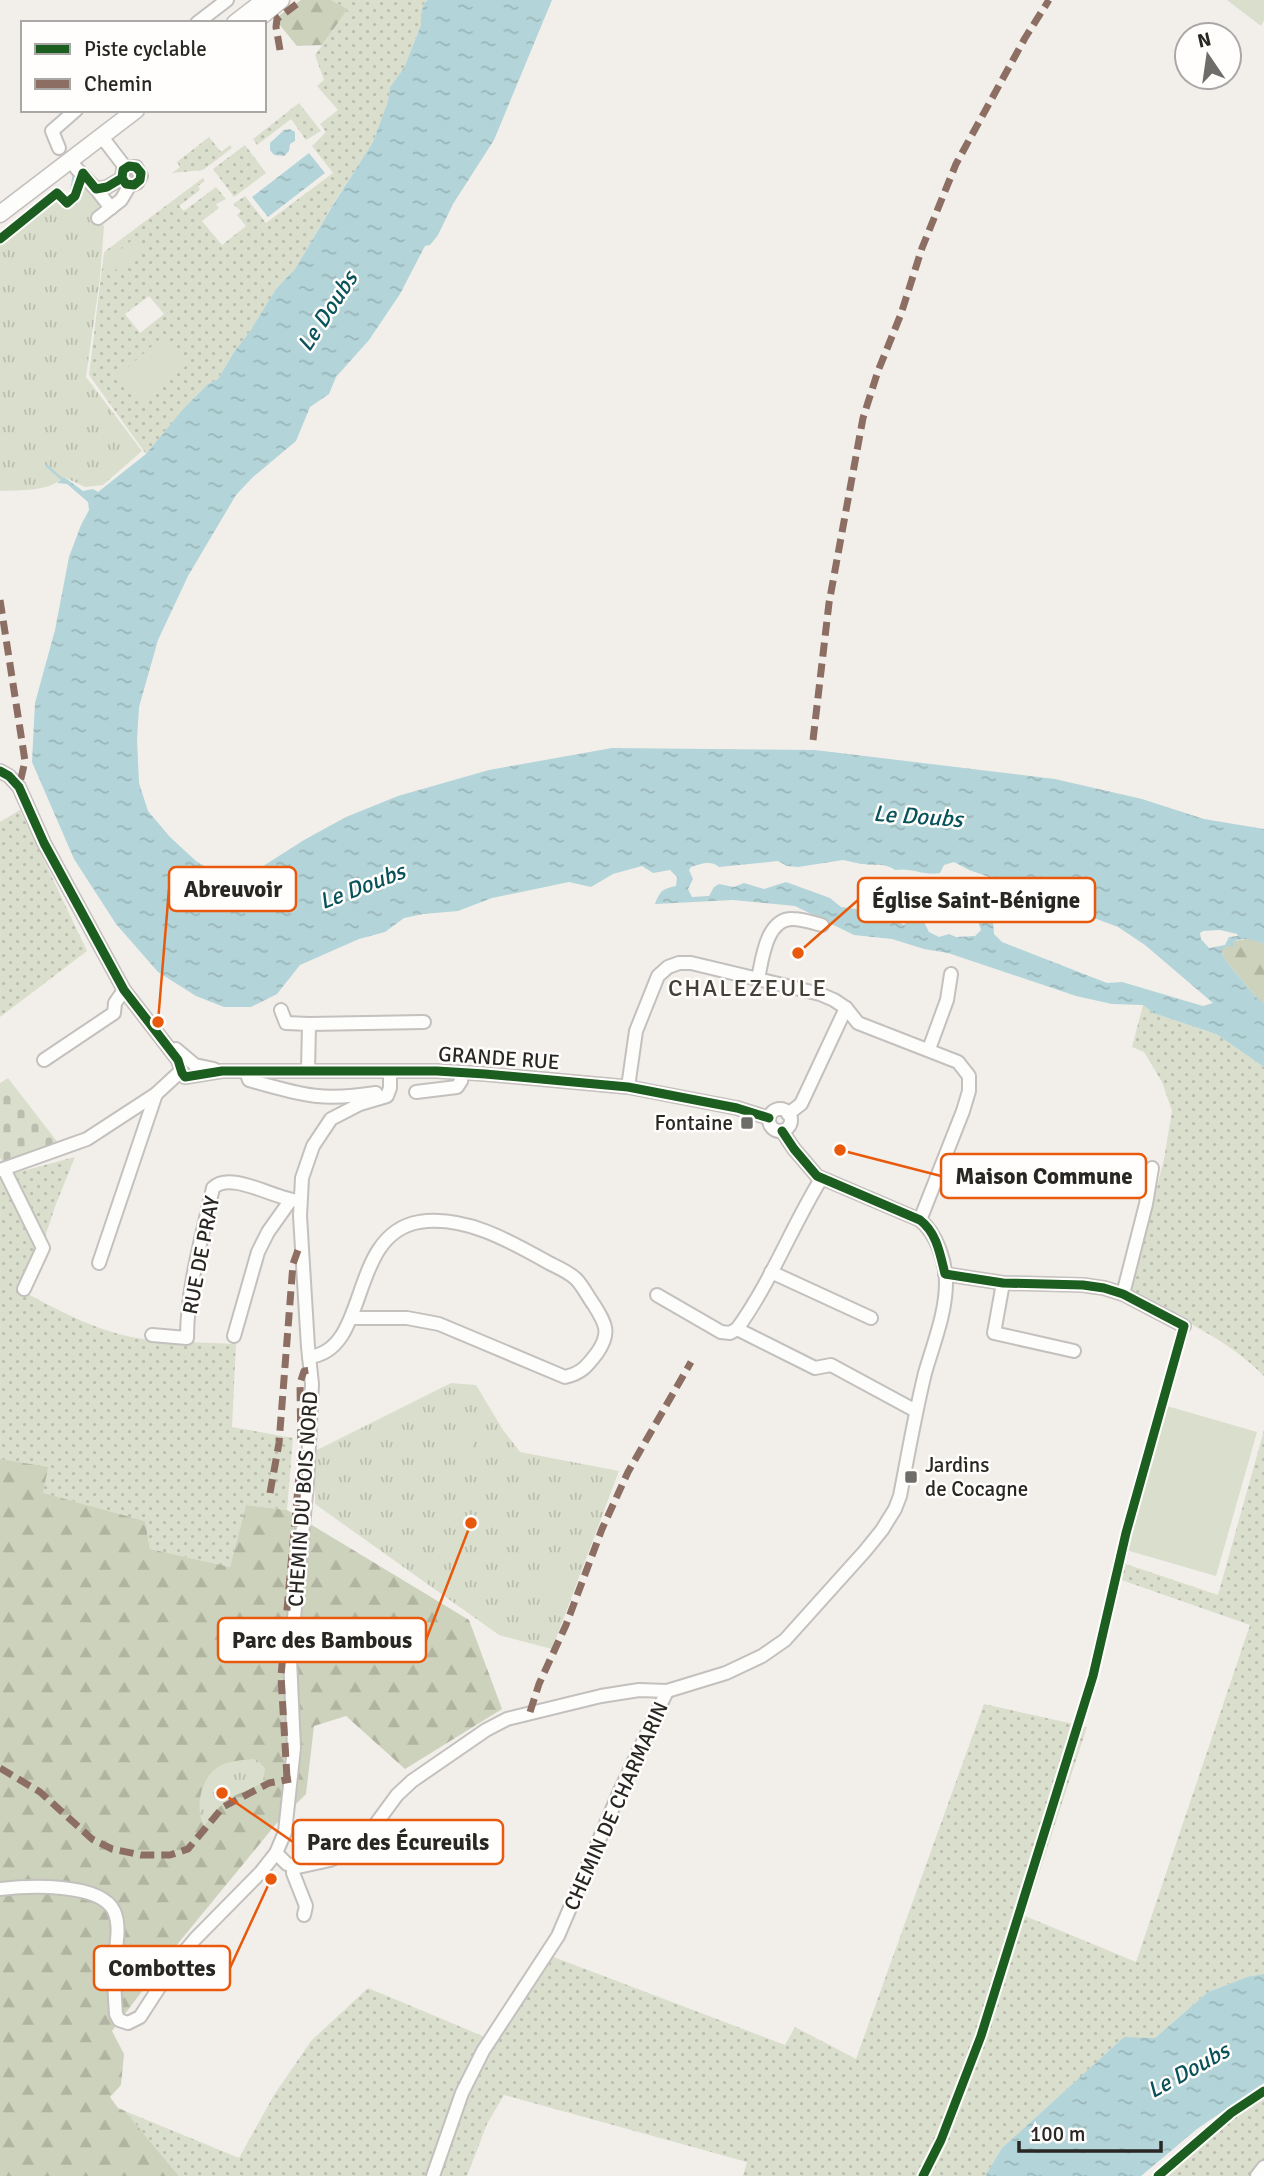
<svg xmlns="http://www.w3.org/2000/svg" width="1264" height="2176" font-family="Signika,sans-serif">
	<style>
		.grass { fill: url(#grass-dots); fill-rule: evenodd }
		.forest { fill: url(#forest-firs) }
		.cemetery { fill: url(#cemetery-stones) }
		.park { fill: url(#park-tufts) }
		.garden { fill: #dadecc }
		.water { fill: url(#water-ripples); fill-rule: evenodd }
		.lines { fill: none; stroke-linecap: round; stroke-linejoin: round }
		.stream { stroke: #b3d4d8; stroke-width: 2.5 }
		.minor-casing { stroke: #c3c0bd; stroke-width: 16 }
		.major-casing { stroke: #c3c0bd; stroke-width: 19 }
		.minor { stroke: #fdfdfc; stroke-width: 12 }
		.major { stroke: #fdfdfc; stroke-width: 16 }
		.quiet { stroke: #8d6e63; stroke-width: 7; stroke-dasharray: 14 7; stroke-linecap: butt }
		.cycleway-casing { stroke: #fffefc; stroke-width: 13 }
		.cycleway { stroke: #1b5e20; stroke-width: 9 }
		.poi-dot { fill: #6f6d6a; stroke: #fffefc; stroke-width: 2.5 }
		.labels { text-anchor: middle; stroke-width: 5; stroke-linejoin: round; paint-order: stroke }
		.street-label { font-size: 21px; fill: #282724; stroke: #fffefc }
		.poi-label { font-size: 21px; fill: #282724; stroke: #fffefc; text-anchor: end }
		.water-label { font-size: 23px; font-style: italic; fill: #08525a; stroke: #fffefc }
		.quarter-label { font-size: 24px; letter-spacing: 2px; fill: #433f39; stroke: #fffefc }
		.leader { fill: none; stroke: #e8590c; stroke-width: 2.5 }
		.callout-dot { fill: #e8590c; stroke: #fffefc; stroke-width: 2.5 }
		.callout { fill: #fffefc; stroke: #e8590c; stroke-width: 2.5 }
		.callout-label { font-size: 23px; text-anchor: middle; font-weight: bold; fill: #282724 }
	</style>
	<defs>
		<pattern id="grass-dots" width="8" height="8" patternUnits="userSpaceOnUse" patternTransform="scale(1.75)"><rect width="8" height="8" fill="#dadecc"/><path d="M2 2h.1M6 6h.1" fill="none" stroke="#bbbeaf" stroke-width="1.8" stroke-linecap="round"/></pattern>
		<pattern id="forest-firs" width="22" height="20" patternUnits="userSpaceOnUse" patternTransform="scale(1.75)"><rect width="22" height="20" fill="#cdd2bc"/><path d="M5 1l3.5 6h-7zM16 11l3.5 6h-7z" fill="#b0b4a1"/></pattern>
		<pattern id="cemetery-stones" width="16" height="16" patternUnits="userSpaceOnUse" patternTransform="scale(1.75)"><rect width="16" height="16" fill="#dadecc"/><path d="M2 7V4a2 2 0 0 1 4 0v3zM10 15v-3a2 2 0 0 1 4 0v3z" fill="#bbbeaf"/></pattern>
		<pattern id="park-tufts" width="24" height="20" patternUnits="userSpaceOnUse" patternTransform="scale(1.75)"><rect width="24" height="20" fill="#dadecc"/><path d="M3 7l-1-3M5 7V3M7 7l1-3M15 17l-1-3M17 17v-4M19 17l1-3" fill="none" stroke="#bbbeaf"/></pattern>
		<pattern id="water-ripples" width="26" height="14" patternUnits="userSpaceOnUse" patternTransform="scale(1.75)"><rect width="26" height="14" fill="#b3d4d8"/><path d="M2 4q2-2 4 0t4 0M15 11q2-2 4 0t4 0" fill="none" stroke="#9ab6b9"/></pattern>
	</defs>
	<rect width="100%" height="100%" fill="#f2efeb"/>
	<g class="grass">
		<path d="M331 0H428L424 3 421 14V25L404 68 390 87 388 101 373 142 336 199 295 269 276 289 250 331 234 352 218 379 208 384 183 409 146 454 89 375 104 252 203 178 205 181 198 186 200 190 179 206 184 211 216 187 226 199 216 204 219 208 202 221 222 245 246 226 237 215 241 211 233 204 245 196 266 223 333 173 312 146 326 132 320 124 338 110 317 86 324 80 315 55 348 9ZM149 296 164 314 140 333 125 314Z"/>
		<polygon points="299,103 321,131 306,140 291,119 257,145 253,139"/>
		<polygon points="209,137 221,152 230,145 232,148 203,170 172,173 180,167 177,162"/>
		<polygon points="245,145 266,173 234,197 213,169"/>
		<polygon points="20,810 87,951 0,1017 0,822"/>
		<path d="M1143 1005 1153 1013 1216 1034 1264 1067V1376C1228 1339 1177 1317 1131 1293L1164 1159 1172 1111 1162 1082 1144 1052 1132 1047Z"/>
		<path d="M75 1157 56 1204 26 1293C63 1313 101 1333 143 1339 173 1343 205 1342 236 1344L232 1427 293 1438 287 1510 246 1505 230 1567 150 1549 145 1521 42 1493 0 1459V1177Z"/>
		<polygon points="1264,1430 1264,1974 1247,1977 1208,1992 1155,2038 1124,2037 1002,2148 985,2176 743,2176 747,2162 504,2095 487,2124 467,2176 179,2176 125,2111 239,2158 274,2095 311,2041 368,1988 485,2037 551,1956 785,2045 795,2027 856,2059 984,1704 1087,1727 1025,1916 1136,1962 1250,1625 1113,1577 1117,1561 1218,1595"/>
		<path d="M1264 2095V2176H1159C1191 2145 1226 2119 1264 2095Z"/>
	</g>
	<g class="forest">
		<polygon points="301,0 331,0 348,9 322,45 297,46 279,24 280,15"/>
		<polygon points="1251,938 1264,944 1264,1004 1254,995 1223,957 1222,949 1235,941"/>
		<polygon points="0,1459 48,1467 43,1493 145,1521 150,1549 230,1567 246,1505 287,1510 469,1620 502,1709 405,1769 346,1716 314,1726 306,1794 276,1824 180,1941 112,2031 124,2054 121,2085 110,2097 118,2108 125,2111 179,2176 0,2176"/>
	</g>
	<polygon class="cemetery" points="8,1078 59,1144 10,1161 2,1162 0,1157 0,1083"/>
	<g class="park">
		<path d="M81 182 99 201 98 218 104 226 100 278 86 377 142 451 103 485 85 487 64 477C49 492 20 490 0 491V245L57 196 68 206 77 197Z"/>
		<polygon points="451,1383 476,1385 503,1430 520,1452 619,1471 552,1649 499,1635 315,1504 315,1451"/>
		<path d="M256 1759 265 1768 263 1782C253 1789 243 1791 232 1797 220 1803 213 1816 204 1826 194 1808 201 1774 222 1765 233 1760 244 1760 256 1759Z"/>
	</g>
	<g class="garden">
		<polygon points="1227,0 1264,0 1264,20 1261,26"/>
		<polygon points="137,236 145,247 113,272 105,262"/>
		<polygon points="161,338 186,366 143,404 118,376"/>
		<polygon points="1167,1406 1257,1432 1216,1576 1126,1550"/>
		<polygon points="457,1433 473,1434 470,1467 455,1466"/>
		<polygon points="552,1575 566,1581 555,1610 541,1605"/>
	</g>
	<g class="water">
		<path d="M428 0H552L494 140 453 204 438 235 430 245 425 246 400 294 369 340 336 377 329 394 310 407 296 441 253 477 236 495 188 576 158 640 139 707 137 739 139 783 148 811 170 837 196 861 216 873 233 876 244 875 260 868 304 840 346 817 398 796 489 770 612 748 815 750 1055 779 1142 799 1204 819 1264 829V944C1254 940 1245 937 1235 941L1233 947 1227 946 1222 950 1223 957 1254 995 1264 1004V1067L1216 1034 1153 1013 1143 1005 1112 1004 1076 996 948 953 924 949 892 939 854 935 795 906 733 900 655 904C660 891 662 889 676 886L677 877 670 870 653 873 642 866 613 874 591 887 569 882 492 898 458 911 423 914 404 918 385 932 359 939 300 965 277 994 251 1007H224L196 996 158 972 116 924 74 859 32 762 35 703 55 630 69 557 81 525 89 510 88 502 67 484 57 483 64 477 83 491 93 489 98 492 146 454 183 409 208 384 218 379 234 352 250 331 276 289 295 269 336 200 373 142 388 101 390 87 404 68 421 25V14L424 3ZM843 860C850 861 855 863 861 864 873 866 884 862 895 870 911 867 924 876 940 873L944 865 954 862 969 870 992 878 994 890 998 895 1011 889 1030 894 1118 927 1145 945 1213 1003 1203 1006 1122 982 1107 983 1002 942 994 934 993 922 984 918 978 921 981 930 975 936 956 937 949 934 939 937 929 932 922 918 917 917 908 920 904 925 897 921H883L864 910 841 907 830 898 786 882 764 889 744 883 734 887 719 884 714 887 709 896 692 897 688 889 693 879 689 870 691 867C701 864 710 860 719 867L778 861 787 866 798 867ZM1220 930 1237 934 1238 936 1229 937 1225 945 1209 948 1201 939 1200 933 1203 931Z"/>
		<polygon points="290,129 295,132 295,141 290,144 289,151 284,156 274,155 270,150 270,143 284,130"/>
		<polygon points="309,153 325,173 268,217 252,197"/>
		<polygon points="1264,1974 1264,2083 1197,2129 1141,2176 985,2176 1002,2148 1124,2037 1155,2038 1208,1992 1247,1977"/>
	</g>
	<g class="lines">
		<g class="stream">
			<polyline points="71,192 74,174"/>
			<polyline points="47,466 63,480"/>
		</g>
		<g class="minor-casing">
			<g id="minor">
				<polyline points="197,23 227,0"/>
				<polyline points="102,137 125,167"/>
				<polyline points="59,148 52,131 76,110"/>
				<polyline points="76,168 96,189 111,208"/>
				<polyline points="122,178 130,185 137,183 141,176 136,167 125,167"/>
				<polyline points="96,189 107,187 122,178 123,170"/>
				<polyline points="98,218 121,200 130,185"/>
				<polyline points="0,771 9,776 19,787 44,843 124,990 178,1060 182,1073 185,1077 222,1071 437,1071 485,1074 628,1087 737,1108 769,1118"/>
				<path d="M758 979C762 960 766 918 793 919 803 919 813 923 822 925"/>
				<polyline points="281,1010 286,1023 309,1024"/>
				<polyline points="176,1049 195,1065 214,1069"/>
				<polyline points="929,1049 947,1000 951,974"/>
				<polyline points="44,1060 114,1013 115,1003 124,990"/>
				<polyline points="308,1071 309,1024 424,1022"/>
				<path d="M246 1072 249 1080 256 1082C305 1096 324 1101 376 1093"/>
				<polyline points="628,1087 636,1031 658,976 668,967 679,963 691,963 820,994 834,1000 846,1008 858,1023 958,1062 969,1076 969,1091 963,1111 920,1220"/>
				<polyline points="416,1092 457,1087 461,1081 462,1072"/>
				<circle cx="780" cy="1120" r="11"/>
				<polyline points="788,1114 801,1104 846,1008"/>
				<polyline points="4,1169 43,1248 24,1289"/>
				<polyline points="0,1170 87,1139 156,1094 181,1071"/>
				<polyline points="99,1263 156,1094"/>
				<polyline points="771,1272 871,1318"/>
				<polyline points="945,1274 1003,1283 1083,1285 1104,1288 1123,1294 1184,1326"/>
				<polyline points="1003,1283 994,1333 1074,1351"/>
				<polyline points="1123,1294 1146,1204 1152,1168"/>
				<polyline points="657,1295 721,1332 730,1333 737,1329"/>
				<polyline points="737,1329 815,1368 831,1365 916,1411"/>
				<path d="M737 1329C771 1282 791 1228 821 1179"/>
				<path d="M152 1335 187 1338C187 1288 202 1237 213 1188 231 1170 276 1200 300 1201"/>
				<polyline points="234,1336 258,1252 268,1232 290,1201"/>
				<path d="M309 1357C371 1350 347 1235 419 1222 465 1215 510 1241 549 1263 557 1267 569 1272 576 1279 583 1286 588 1297 594 1305 606 1324 611 1333 597 1353 587 1366 582 1373 565 1377L439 1324 407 1318H352"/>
				<path d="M276 1853 287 1864 298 1867 330 1860 353 1849 364 1840 397 1795 412 1781 486 1730 507 1719 601 1696 639 1690 667 1691 726 1673 762 1656 785 1640 865 1551 882 1530 895 1509 900 1496C908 1455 915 1414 925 1373 933 1345 946 1313 946 1283 946 1262 937 1234 920 1220L817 1176 794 1149 782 1131"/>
				<polyline points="293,1867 293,1873 306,1906 304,1915"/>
				<path d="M0 1889C27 1886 100 1882 114 1911 122 1929 114 1952 114 1970 114 1985 115 2000 116 2014L119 2020 128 2023 140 2017 175 1963 195 1939 261 1872 276 1853 285 1832 294 1748 290 1659 307 1484 312 1384 308 1347 300 1216 302 1178 313 1146 331 1119 360 1104 387 1096 390 1088V1071"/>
				<polyline points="433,2176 462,2093 483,2051 558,1936 620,1791 667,1691"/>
				<polyline points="1257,2176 1264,2167"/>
			</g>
		</g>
		<g class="major-casing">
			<g id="major">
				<polyline points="259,18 281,0"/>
				<polyline points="235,23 265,0"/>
				<polyline points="0,214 136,110"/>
			</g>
		</g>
		<use href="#minor" class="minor"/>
		<use href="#major" class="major"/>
		<g class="quiet">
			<polyline points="280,50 276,27 277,19 302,0"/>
			<polyline points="0,600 25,761 19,787"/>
			<polyline points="813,740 829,603 863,418 878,371 901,314 922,248 956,164 1025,38 1049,0"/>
			<polyline points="270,1493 279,1443 293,1264 298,1250 302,1248"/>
			<polyline points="530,1712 539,1684 566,1625 602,1529 628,1472 691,1362"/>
			<polyline points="0,1768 40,1792 92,1839 112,1849 141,1855 170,1855 188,1849 223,1807 269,1783 291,1779"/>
			<polyline points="287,1778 281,1676 301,1454 300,1383 304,1371 311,1370"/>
		</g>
		<g class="cycleway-casing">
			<g id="cycleway">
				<polyline points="0,239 57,193 67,203 75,196 83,173 96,189 107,187 122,178 123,170 129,166 136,167 141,173 140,180 134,185 126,184 122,178"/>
				<polyline points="0,771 9,776 19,787 44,843 124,990 178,1060 182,1073 185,1077 222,1071 437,1071 485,1074 628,1087 737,1108 769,1118"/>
				<path d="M782 1131 794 1149 817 1176 920 1220C937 1233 940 1254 945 1274L1003 1283 1083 1285 1104 1288 1123 1294 1184 1326 1126 1533 1093 1676 981 2036 941 2140 923 2176"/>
				<polyline points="1158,2176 1231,2113 1264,2091"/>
			</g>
		</g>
		<use href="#cycleway" class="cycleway"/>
	</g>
	<g class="poi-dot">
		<rect x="740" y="1116" width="14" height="14" rx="3.5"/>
		<rect x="904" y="1470" width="14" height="14" rx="3.5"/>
	</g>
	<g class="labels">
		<g class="street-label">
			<text transform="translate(499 1058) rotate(4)" y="7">GRANDE RUE</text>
			<text transform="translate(201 1255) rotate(-79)" y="7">RUE DE PRAY</text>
			<text transform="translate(303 1499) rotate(-86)" y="7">CHEMIN DU BOIS NORD</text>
			<text transform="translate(616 1806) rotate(-66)" y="7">CHEMIN DE CHARMARIN</text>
		</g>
		<g class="poi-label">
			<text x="733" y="1130">Fontaine</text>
			<text x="925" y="1472" text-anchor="start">Jardins<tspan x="925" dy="24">de Cocagne</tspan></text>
		</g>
		<g class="water-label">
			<text transform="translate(327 311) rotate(-57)" y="8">Le Doubs</text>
			<text transform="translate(918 816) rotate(4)" y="8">Le Doubs</text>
			<text transform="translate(362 886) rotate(-21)" y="8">Le Doubs</text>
			<text transform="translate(1188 2070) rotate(-29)" y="8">Le Doubs</text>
		</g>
		<g class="quarter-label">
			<text x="748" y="996">CHALEZEULE</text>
		</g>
	</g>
	<path class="leader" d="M158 1022L169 889M798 953L858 900M840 1150L941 1176M471 1523L426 1640M222 1793L293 1842M271 1879L230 1968"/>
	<g class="callout-dot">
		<circle cx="158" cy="1022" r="7"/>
		<circle cx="798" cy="953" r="7"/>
		<circle cx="840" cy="1150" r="7"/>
		<circle cx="471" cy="1523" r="7"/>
		<circle cx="222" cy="1793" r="7"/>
		<circle cx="271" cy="1879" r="7"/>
	</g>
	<g class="callout">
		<rect x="169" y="867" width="127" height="44" rx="7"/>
		<rect x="858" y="878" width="237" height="44" rx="7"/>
		<rect x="941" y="1154" width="205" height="44" rx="7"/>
		<rect x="218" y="1618" width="208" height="44" rx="7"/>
		<rect x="293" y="1820" width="210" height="44" rx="7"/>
		<rect x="94" y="1946" width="136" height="44" rx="7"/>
	</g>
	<g class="callout-label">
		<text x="233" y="897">Abreuvoir</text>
		<text x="976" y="908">Église Saint-Bénigne</text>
		<text x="1044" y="1184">Maison Commune</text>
		<text x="322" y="1648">Parc des Bambous</text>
		<text x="398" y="1850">Parc des Écureuils</text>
		<text x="162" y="1976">Combottes</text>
	</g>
	<rect x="21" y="21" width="245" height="91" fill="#fffefc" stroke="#a9a8a6" stroke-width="2"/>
	<rect x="35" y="44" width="35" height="10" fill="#1b5e20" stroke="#a9a8a6" stroke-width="2"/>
	<text x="84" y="56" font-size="21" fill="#282724">Piste cyclable</text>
	<rect x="35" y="79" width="35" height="10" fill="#8d6e63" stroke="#a9a8a6" stroke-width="2"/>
	<text x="84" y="91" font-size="21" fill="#282724">Chemin</text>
	<g transform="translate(1208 56) rotate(347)"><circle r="33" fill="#fffefc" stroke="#a9a8a6" stroke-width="2"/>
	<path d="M0-5L12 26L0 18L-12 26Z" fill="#6f6d6a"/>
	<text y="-10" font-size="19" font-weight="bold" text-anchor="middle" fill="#282724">N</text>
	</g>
	<path d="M1019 2141v10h142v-10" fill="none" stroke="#282724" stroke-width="3.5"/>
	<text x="1030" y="2141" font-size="21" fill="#282724" stroke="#fffefc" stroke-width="5" paint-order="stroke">100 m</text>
</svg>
